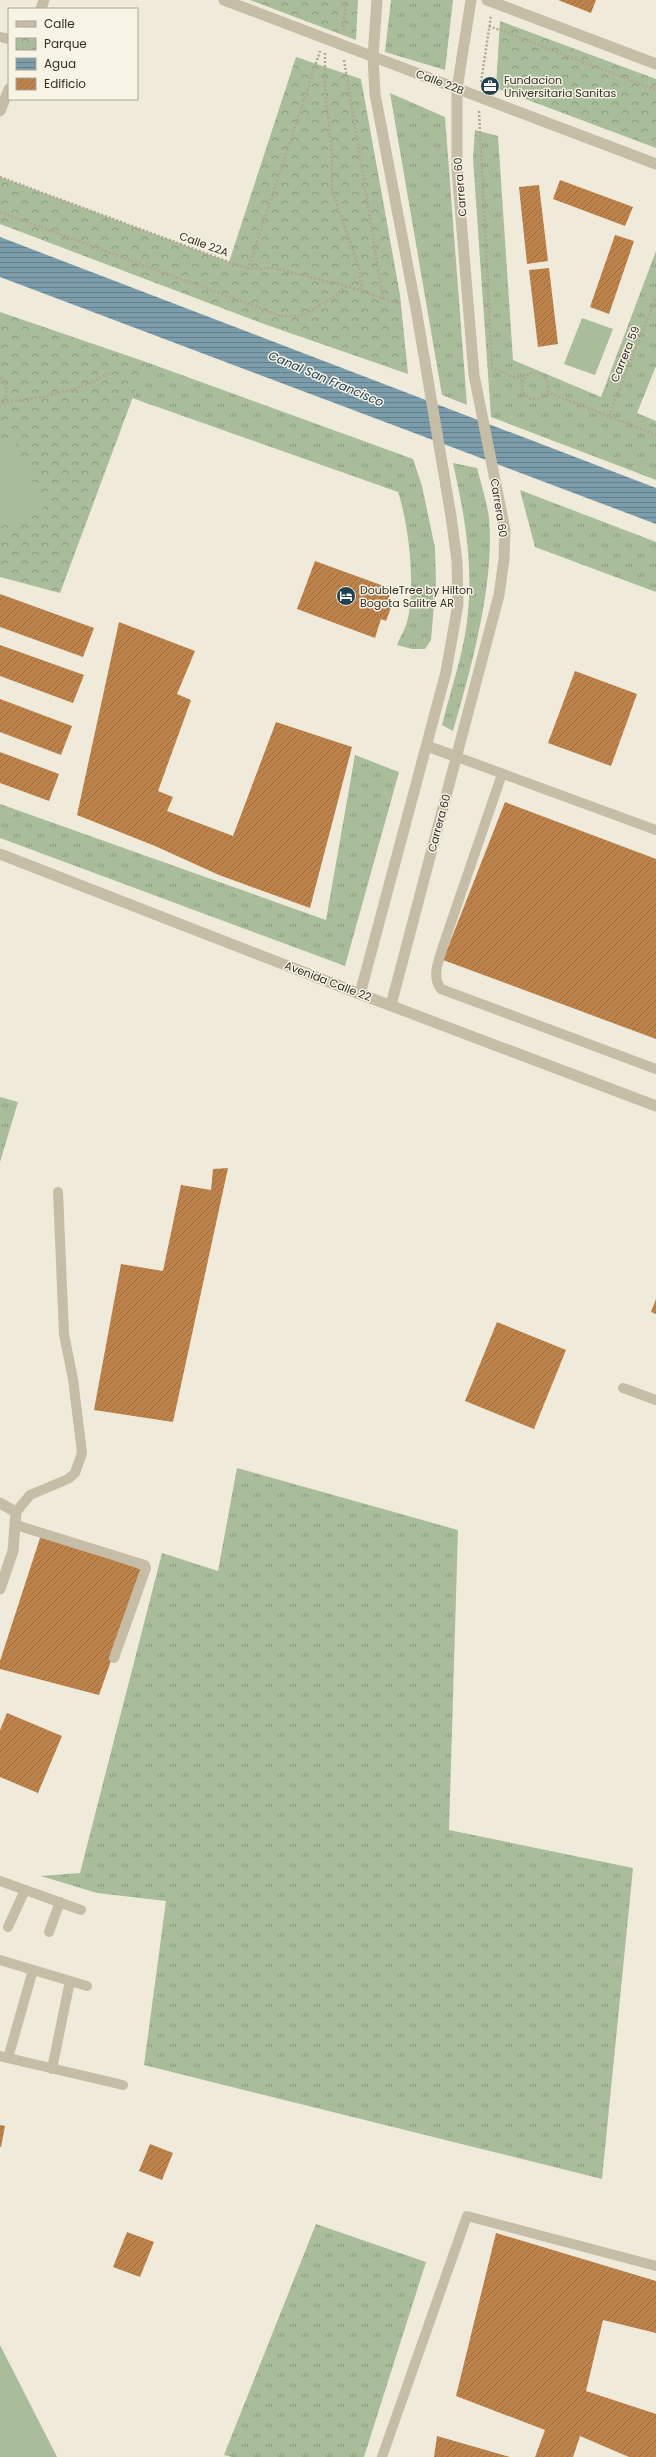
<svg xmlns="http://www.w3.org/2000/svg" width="656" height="2457" font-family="Poppins,sans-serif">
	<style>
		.grass { fill: url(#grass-tufts) }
		.park { fill: url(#park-crowns) }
		.pitch { fill: #a9bd9b }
		.water { fill: url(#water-rules) }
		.building { fill: url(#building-hatch) }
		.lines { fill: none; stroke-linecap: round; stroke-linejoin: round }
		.path { stroke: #b2a791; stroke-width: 2.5; stroke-dasharray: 2 2; stroke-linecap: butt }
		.service { stroke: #c6bda7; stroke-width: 10 }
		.minor { stroke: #c6bda7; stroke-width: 11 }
		.tertiary { stroke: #c6bda7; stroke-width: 11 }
		.labels { text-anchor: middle; stroke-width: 3; stroke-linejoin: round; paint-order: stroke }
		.poi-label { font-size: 11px; fill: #332e27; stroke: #f7f4e5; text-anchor: start }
		.street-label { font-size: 11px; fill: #332e27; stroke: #f7f4e5 }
		.water-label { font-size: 12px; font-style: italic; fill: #204151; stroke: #f7f4e5 }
	</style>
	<defs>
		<pattern id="grass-tufts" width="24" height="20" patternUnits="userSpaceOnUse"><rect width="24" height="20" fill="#a9bd9b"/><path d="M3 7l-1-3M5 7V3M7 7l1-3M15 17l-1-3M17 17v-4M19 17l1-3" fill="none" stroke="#8a9a7e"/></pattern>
		<pattern id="park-crowns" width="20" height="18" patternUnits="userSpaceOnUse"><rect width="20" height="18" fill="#a9bd9b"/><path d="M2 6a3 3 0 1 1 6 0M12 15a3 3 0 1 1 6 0" fill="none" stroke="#8a9a7e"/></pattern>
		<pattern id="water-rules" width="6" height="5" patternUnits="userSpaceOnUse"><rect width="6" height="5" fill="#7b9caa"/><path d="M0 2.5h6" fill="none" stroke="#65808a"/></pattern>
		<pattern id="building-hatch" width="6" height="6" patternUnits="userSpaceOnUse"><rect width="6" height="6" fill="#bd834a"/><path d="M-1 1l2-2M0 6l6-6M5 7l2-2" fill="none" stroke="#9a6c3e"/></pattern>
	</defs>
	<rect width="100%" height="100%" fill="#efeada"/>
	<g class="grass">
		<polygon points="391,0 453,0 445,70 385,52"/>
		<polygon points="390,93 445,117 467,405 442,395"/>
		<polygon points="475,130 498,136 513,360 601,397 656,251 656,366 637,413 656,421 656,480 491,417 473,158"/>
		<path d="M146 362 413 459 422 486 435 548 436 582 431 640 425 649H412L397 645C400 637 405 630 407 622 416 589 409 524 398 492L132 398Z"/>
		<path d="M453 463 477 468C481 484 487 502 489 518 495 583 471 669 453 731L442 725C451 688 465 650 468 612 473 562 464 512 453 463Z"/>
		<polygon points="520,490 656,542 656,592 535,547"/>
		<polygon points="355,755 399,772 345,966 0,838 0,804 326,920"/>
		<polygon points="0,1097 18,1102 0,1162"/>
		<polygon points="237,1468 458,1530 449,1830 633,1868 602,2179 144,2065 166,1901 97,1893 41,1876 80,1873 162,1553 218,1571"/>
		<polygon points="316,2224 426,2262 364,2457 232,2457 224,2455"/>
	</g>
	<g class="park">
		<polygon points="250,0 358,0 356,40"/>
		<polygon points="500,21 656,79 656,148 496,88"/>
		<polygon points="296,57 361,79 400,295 408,374 264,324 0,224 0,177 229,262"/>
		<polygon points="0,312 146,362 60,593 0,577"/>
	</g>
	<g class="pitch">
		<polygon points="582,318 613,329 595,375 564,364"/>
		<polygon points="13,437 44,508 0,527 0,443"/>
		<polygon points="0,2345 57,2457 0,2457"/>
	</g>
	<polygon class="water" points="0,237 656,488 656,524 0,277"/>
	<g class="building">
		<polygon points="558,0 596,0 591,13"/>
		<polygon points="560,180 633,207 625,226 553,199"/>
		<polygon points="539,185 548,261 527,264 519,187"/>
		<polygon points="615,235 634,241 609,314 590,307"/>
		<polygon points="549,268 558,344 538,347 529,270"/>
		<polygon points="315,561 392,589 387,603 392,605 386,621 381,619 375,638 297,609"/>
		<polygon points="0,594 94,628 83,657 0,627"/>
		<polygon points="119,622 195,651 177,694 191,700 158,791 173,797 167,811 233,836 276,722 352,747 310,908 219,875 155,846 77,815"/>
		<polygon points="0,645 84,675 73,703 0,676"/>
		<polygon points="575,671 637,694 611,766 548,743"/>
		<polygon points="0,699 72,726 61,755 0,732"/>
		<polygon points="0,752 59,774 49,801 0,783"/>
		<polygon points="505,802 656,859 656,1039 443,960"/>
		<polygon points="228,1168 173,1422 94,1410 121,1264 163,1271 181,1185 211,1190 213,1169"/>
		<polygon points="656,1299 656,1314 651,1312"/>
		<polygon points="497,1322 566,1350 534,1429 465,1401"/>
		<polygon points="41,1535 143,1570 99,1695 0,1669 0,1661"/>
		<polygon points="7,1713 62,1736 38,1793 0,1777 0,1730"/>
		<polygon points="0,2125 5,2126 1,2147 0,2147"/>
		<polygon points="150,2144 173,2153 162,2180 139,2171"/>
		<polygon points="127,2232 154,2242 140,2277 113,2267"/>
		<polygon points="496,2233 656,2281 656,2333 603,2320 586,2391 656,2414 656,2457 629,2457 580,2436 573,2457 535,2457 545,2430 456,2396"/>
		<polygon points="437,2436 510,2457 434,2457"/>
	</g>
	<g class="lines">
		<g class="path">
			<polyline points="489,26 656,90"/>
			<polyline points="343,31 346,0"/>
			<polyline points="325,53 325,89 332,153 332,190 359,267 362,291"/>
			<polyline points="344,60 383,298"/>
			<polyline points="481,82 491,16"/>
			<polyline points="479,111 492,368 523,381"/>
			<polyline points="0,177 248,269 274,268 346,286 400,304"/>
			<polyline points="0,212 281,316 304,315 335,296 346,286"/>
			<polyline points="248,269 320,51"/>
			<circle cx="535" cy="386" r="13"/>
			<path d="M0 377C9 387 8 397 0 407"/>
			<polyline points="547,392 656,435"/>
			<path d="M3 402C42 398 77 393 110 372"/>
			<polyline points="609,416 656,297"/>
		</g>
		<g class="service">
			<polyline points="0,37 9,39"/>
			<polyline points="457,757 656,830"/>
			<path d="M502 774 443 946C439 961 431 976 441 989L656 1069"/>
			<polyline points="623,1388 656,1400"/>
			<polyline points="16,1512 30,1495 68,1479 75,1473 82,1453 73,1379 64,1334 58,1192"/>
			<polyline points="16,1525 145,1565 146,1568 114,1658"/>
			<polyline points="0,1881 81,1910"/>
			<polyline points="8,1927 25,1890"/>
			<polyline points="49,1932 60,1902"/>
			<polyline points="0,1960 87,1986"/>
			<polyline points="0,2056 123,2085"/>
			<polyline points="8,2058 33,1970"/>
			<polyline points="52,2069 70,1981"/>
			<polyline points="382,2457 467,2216 656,2266"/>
		</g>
		<g class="minor">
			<polyline points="224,0 656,164"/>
			<polyline points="487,0 656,64"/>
			<polyline points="41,9 44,0"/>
			<polyline points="0,111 9,89"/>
			<polyline points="0,854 360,994"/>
			<polyline points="0,1503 16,1512 13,1551 0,1589"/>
		</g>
		<g class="tertiary">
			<polyline points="377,0 373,57 375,94 416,309 451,516 457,561 458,604 446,672 360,994 656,1106"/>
			<polyline points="427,746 457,757"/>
			<polyline points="391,1005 499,595 504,559 505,530 474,375 457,170 457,89 471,0"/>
		</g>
	</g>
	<defs>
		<g id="office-disc" transform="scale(1)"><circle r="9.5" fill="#204151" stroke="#f7f4e5"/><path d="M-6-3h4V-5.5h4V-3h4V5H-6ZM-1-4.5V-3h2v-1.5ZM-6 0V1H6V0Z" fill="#fff"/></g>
		<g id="hotel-disc" transform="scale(1)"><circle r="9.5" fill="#204151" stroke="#f7f4e5"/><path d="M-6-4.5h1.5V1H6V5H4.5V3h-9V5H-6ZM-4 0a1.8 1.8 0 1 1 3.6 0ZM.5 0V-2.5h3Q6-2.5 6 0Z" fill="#fff"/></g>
	</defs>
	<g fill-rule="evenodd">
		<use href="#office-disc" x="490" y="86"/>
		<use href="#hotel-disc" x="346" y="596"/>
	</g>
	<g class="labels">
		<g class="poi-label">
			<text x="504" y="84">Fundacion<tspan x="504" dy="13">Universitaria Sanitas</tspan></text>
			<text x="360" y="594">DoubleTree by Hilton<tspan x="360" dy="13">Bogota Salitre AR</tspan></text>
		</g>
		<g class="street-label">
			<text transform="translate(440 82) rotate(21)" y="4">Calle 22B</text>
			<text transform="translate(460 187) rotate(-95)" y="4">Carrera 60</text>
			<text transform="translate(204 244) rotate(20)" y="4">Calle 22A</text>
			<text transform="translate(625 354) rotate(-68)" y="4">Carrera 59</text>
			<text transform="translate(499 508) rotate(81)" y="4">Carrera 60</text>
			<text transform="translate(439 823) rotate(-75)" y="4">Carrera 60</text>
			<text transform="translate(328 981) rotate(21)" y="4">Avenida Calle 22</text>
		</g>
		<g class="water-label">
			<text transform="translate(326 379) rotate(23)" y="4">Canal San Francisco</text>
		</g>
	</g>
	<rect x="8" y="8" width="130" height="92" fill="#f7f4e5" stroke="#a9a599"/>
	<rect x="16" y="21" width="20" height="6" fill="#c6bda7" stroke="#a9a599"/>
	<text x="44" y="28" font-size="12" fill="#332e27">Calle</text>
	<rect x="16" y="38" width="20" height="12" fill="url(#park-crowns)" stroke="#a9a599"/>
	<text x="44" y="48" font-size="12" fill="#332e27">Parque</text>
	<rect x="16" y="58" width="20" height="12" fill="url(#water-rules)" stroke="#a9a599"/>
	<text x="44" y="68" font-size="12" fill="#332e27">Agua</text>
	<rect x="16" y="78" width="20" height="12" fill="url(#building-hatch)" stroke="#a9a599"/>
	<text x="44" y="88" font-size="12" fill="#332e27">Edificio</text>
</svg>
